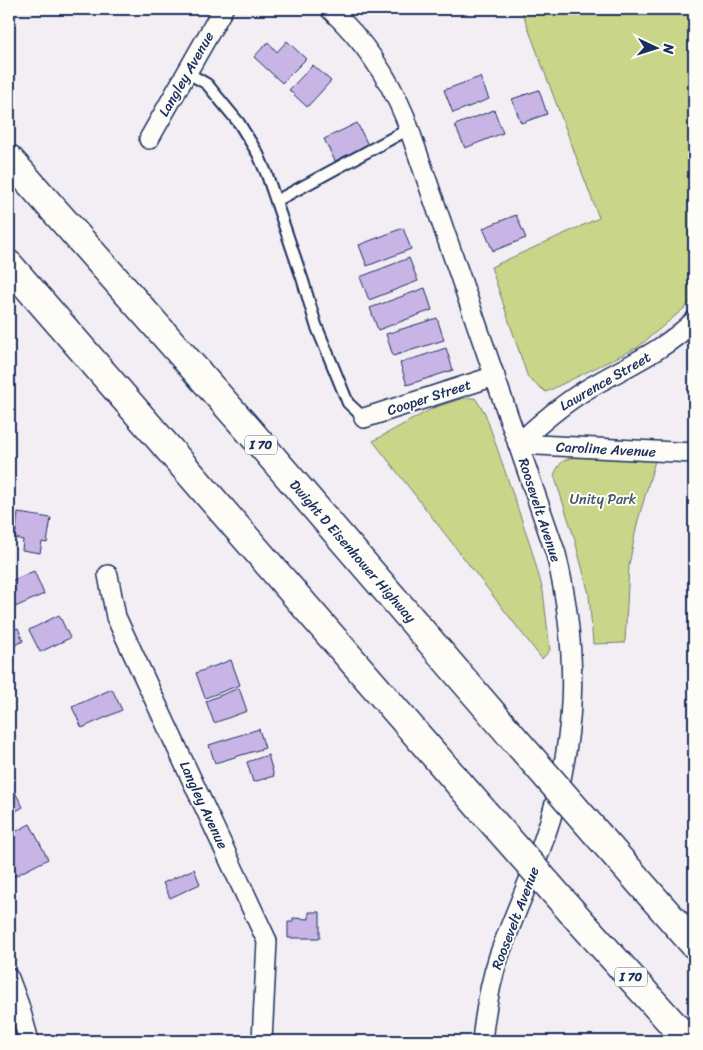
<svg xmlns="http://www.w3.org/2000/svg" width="703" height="1050" font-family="Sriracha,sans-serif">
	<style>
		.green { fill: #c9d588; stroke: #728273 }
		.building { fill: #c8b5e6; stroke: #1b2f5e }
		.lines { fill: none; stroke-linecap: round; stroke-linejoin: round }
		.service-casing { stroke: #1b2f5e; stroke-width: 14 }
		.minor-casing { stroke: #1b2f5e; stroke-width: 22 }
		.motorway-casing { stroke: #1b2f5e; stroke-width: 31 }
		.service { stroke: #fdfcf7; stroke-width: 10 }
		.minor { stroke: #fdfcf7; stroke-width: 19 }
		.motorway { stroke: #fdfcf7; stroke-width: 28 }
		.motorway-bridge-casing { stroke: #1b2f5e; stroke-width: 31; stroke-linecap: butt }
		.motorway-bridge { stroke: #fdfcf7; stroke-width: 28 }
		.labels { text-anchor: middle; stroke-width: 4; stroke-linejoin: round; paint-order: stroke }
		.shield { fill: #fdfcf7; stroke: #5f6c8c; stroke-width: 1 }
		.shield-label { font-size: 12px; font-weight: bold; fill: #1b2f5e }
		.street-label { font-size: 14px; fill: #1b2f5e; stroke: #fdfcf7 }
		.park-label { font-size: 14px; fill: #465868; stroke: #fdfcf7 }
	</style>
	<rect width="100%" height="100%" fill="#f2eef4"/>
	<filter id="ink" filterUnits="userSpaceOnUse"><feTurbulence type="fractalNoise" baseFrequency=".02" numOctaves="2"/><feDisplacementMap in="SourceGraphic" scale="10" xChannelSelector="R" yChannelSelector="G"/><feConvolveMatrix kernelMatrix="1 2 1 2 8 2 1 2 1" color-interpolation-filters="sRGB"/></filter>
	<g filter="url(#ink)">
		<g class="green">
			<polygon points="521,9 694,9 694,298 687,306 638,347 546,392 528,378 491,267 599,218"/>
			<polygon points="464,398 475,398 485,413 530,544 543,591 550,650 542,659 373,441 433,408"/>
			<path d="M574 457 655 461 637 524 629 565 625 643 593 644 589 594 574 537 554 475C559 464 562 460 574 457Z"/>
		</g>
		<g class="building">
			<polygon points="287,41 306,59 282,83 254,57 268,42 277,52"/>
			<polygon points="313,65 331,81 307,107 289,90"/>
			<polygon points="480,77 489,99 453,113 444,90"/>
			<polygon points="539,90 547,114 521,123 512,99"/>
			<polygon points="494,110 503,133 465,148 455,125"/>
			<polygon points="357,123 368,145 335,161 324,139"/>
			<polygon points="516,215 526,238 493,251 483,228"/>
			<polygon points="403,228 411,249 367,266 359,245"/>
			<polygon points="409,258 418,281 369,300 360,277"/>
			<polygon points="425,288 432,310 378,330 370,308"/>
			<polygon points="437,318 444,340 393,356 386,334"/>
			<polygon points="446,348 453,370 407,385 400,363"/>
			<polygon points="18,513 51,518 47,543 42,542 40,553 22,550 23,540 15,538"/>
			<polygon points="34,571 44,594 13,608 9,597 9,582"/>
			<polygon points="59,615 70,638 40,652 29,630"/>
			<polygon points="18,628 23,641 9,648 9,631"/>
			<polygon points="231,660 240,685 205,698 196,673"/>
			<polygon points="239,688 247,711 214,723 206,701"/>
			<polygon points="112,689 122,710 82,728 72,707"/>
			<polygon points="259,729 265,748 215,763 209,745"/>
			<polygon points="268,755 274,776 253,782 247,762"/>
			<polygon points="9,781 23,807 9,815"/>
			<polygon points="30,824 48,859 9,879 9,835"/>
			<polygon points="194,869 200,884 170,898 163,883"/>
			<polygon points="309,912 320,912 320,938 288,938 288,922 293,922 293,918 309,919"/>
		</g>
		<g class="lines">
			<g class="service-casing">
				<g id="service">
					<polyline points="186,72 207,84 239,123 258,154 267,175 303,281 316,325 348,403 364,418"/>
					<polyline points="276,201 409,129"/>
				</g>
			</g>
			<g class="minor-casing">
				<g id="minor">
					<path d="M330 9C362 39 388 76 405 117L556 554C580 653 577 746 543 842 530 881 513 917 499 956 490 983 485 1013 482 1041"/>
					<polyline points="149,139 223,9"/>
					<polyline points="364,418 495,376"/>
					<path d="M518 444C539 424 560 406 584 391 622 368 662 352 694 321"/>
					<polyline points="518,444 694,453"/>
					<polyline points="108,575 116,617 267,941 262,1041"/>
					<polyline points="9,978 19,1005 29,1041"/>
				</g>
			</g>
			<g class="motorway-casing">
				<g id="motorway">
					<polyline points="9,159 246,427 510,734"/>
					<polyline points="9,265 483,811"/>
					<polyline points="599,836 694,944"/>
					<polyline points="573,913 688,1041"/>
				</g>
			</g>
			<use href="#service" class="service"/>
			<use href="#minor" class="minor"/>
			<use href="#motorway" class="motorway"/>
			<g class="motorway-bridge-casing">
				<g id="motorway-bridge">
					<polyline points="510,734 599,836"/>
					<polyline points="483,811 573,913"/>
				</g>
			</g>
			<use href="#motorway-bridge" class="motorway-bridge"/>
		</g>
	</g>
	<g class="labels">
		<g class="shield">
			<rect x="245" y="435.5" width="32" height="19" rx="4"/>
			<rect x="615" y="967.5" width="32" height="19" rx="4"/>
		</g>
		<g class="shield-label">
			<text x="261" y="449">I 70</text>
			<text x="631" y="981">I 70</text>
		</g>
		<g class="street-label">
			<text transform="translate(186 74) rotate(-60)" y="5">Langley Avenue</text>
			<text transform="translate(605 381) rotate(-30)" y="5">Lawrence Street</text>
			<text transform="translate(429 397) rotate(-18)" y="5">Cooper Street</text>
			<text transform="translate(606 449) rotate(3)" y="5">Caroline Avenue</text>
			<text transform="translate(540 510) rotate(72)" y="5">Roosevelt Avenue</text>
			<text transform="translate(353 551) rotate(49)" y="5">Dwight D Eisenhower Highway</text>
			<text transform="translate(204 805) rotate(65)" y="5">Langley Avenue</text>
			<text transform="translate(515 918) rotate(-69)" y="5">Roosevelt Avenue</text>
		</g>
		<g class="park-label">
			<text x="603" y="504">Unity Park</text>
		</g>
	</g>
	<rect width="703" height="1050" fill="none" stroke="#fdfcf7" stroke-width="30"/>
	<rect x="15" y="15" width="673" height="1020" fill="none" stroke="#1b2f5e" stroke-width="2" filter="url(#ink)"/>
	<g transform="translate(656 48) rotate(94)" stroke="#fdfcf7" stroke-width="4" paint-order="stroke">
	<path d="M0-4L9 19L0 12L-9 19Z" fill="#1b2f5e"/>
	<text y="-8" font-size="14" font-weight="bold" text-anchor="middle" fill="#1b2f5e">N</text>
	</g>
</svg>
